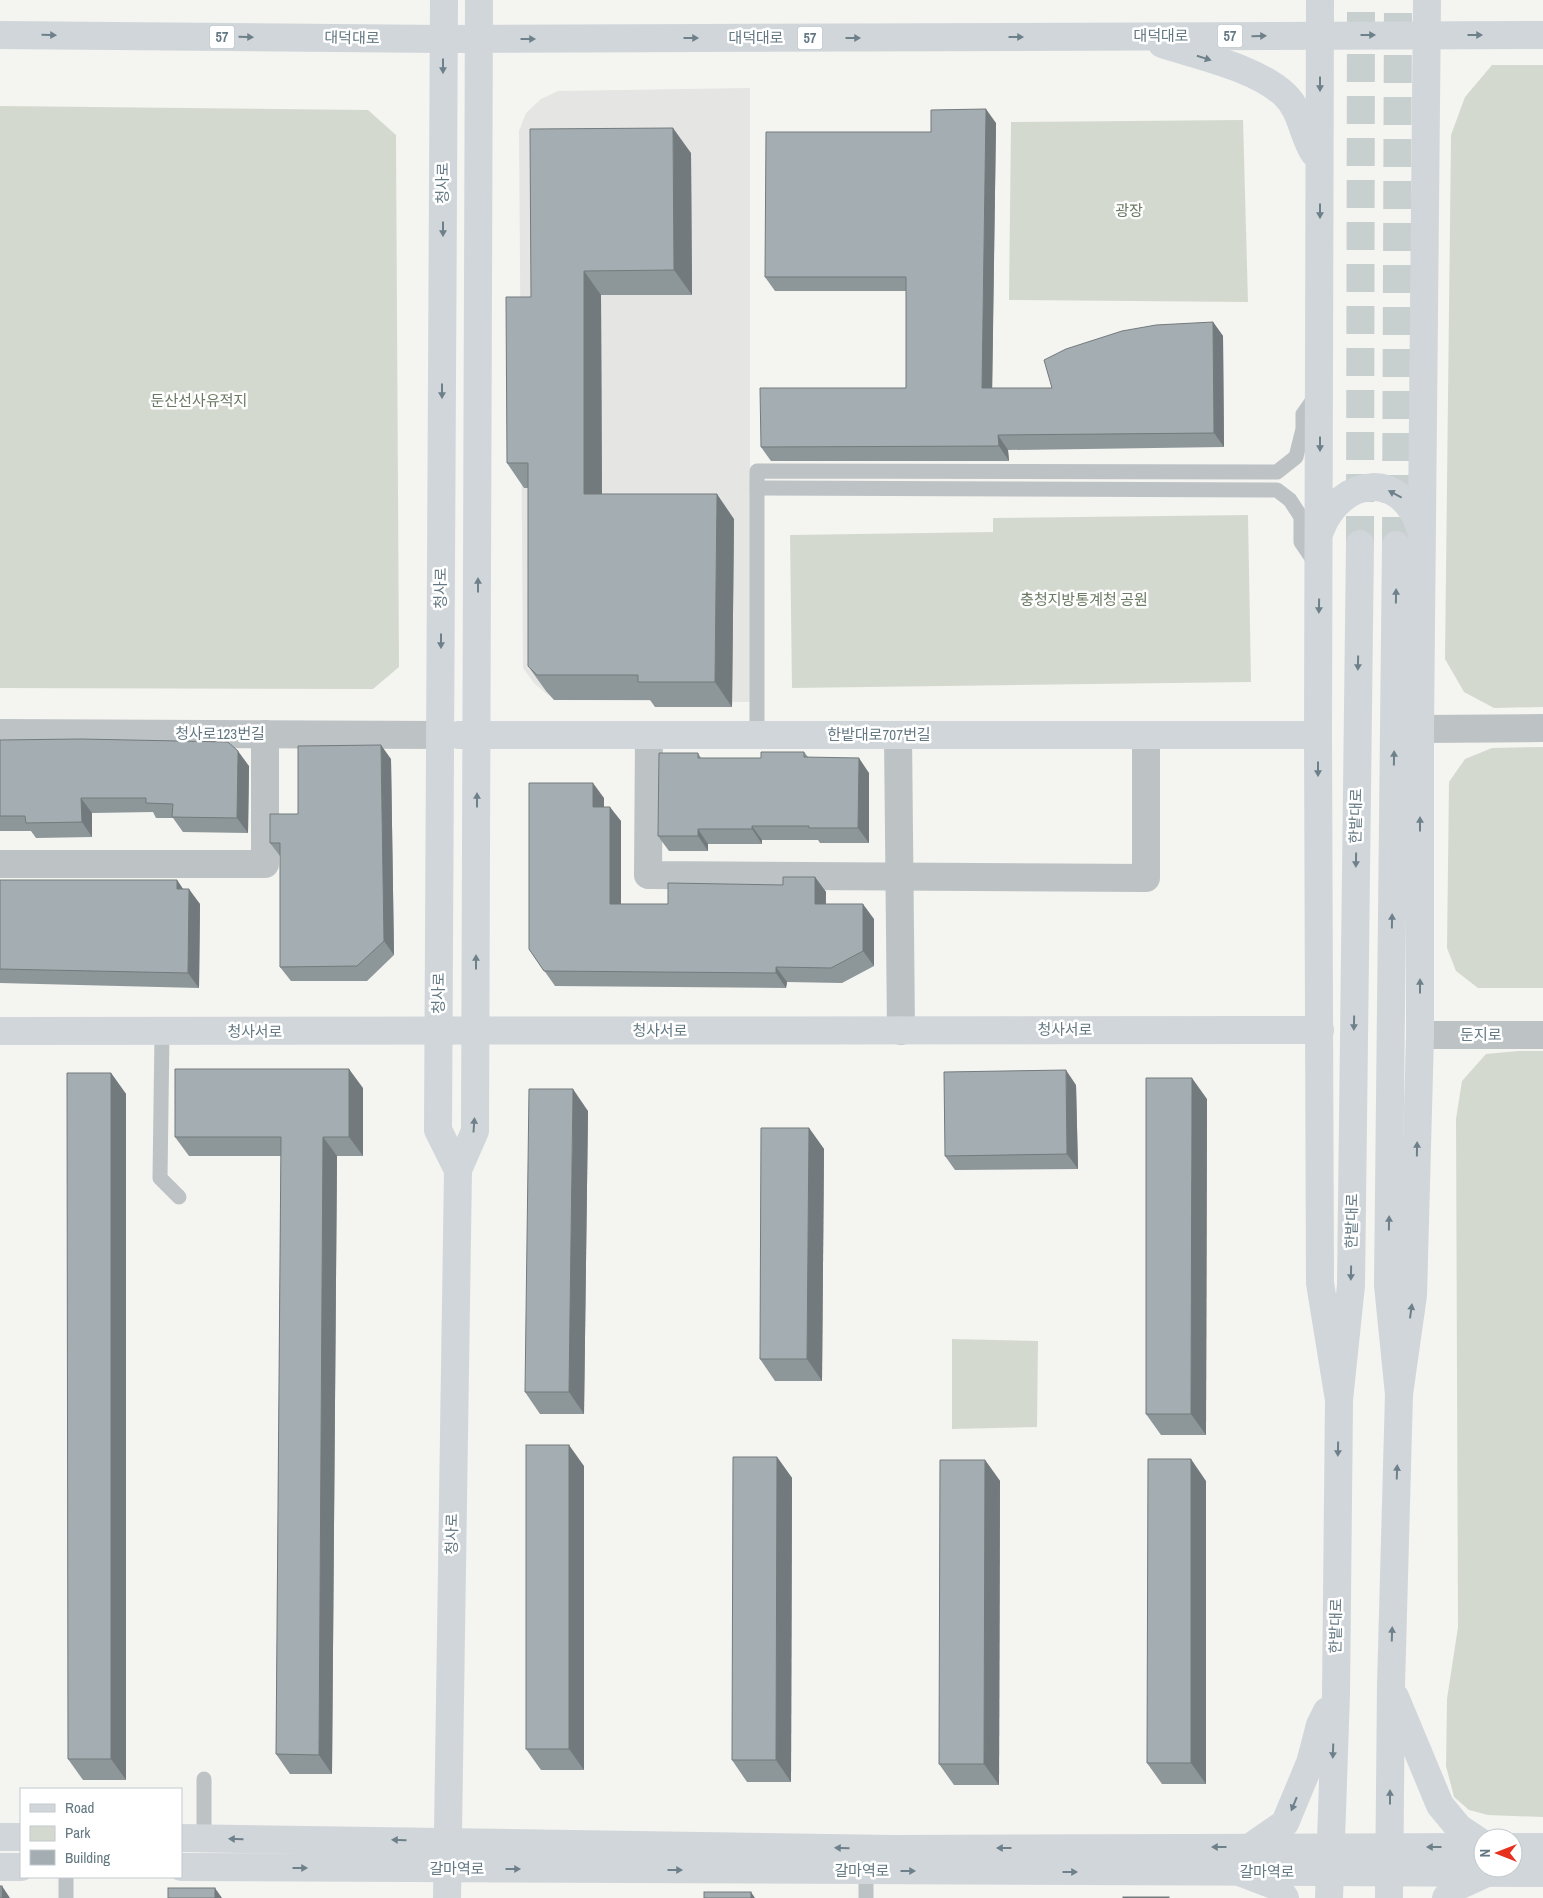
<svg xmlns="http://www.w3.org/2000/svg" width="1543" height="1898" font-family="'Archivo Narrow','Noto Sans KR',sans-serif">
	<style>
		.built { fill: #e5e5e4 }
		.green { fill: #d4d9cf }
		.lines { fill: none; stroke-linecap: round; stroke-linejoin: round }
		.primary-tunnel { stroke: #c8cfcf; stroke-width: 28; stroke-dasharray: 28 14; stroke-linecap: butt }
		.lane { stroke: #bdc2c5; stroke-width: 15 }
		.street { stroke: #bdc2c5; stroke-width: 28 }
		.secondary { stroke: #d1d6da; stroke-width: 28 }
		.primary { stroke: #d1d6da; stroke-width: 28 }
		.wall { fill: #8d9699 }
		.shaded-wall { fill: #737a7d }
		.building { fill: #a4aeb2; stroke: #737a7d }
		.oneway { fill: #6e818b }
		.labels { text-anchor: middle; stroke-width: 5; stroke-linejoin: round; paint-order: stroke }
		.shield { fill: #fff; stroke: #92a0a8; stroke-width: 1 }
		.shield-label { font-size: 14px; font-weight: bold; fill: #637882 }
		.street-label { font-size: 15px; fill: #637882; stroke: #fff }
		.park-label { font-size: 15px; fill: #6a7962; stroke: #fff }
	</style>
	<rect width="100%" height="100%" fill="#f4f4f0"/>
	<polygon class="built" points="750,88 750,702 561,700 548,695 534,683 523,668 519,131 526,113 541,99 558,91"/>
	<g class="green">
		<polygon points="1492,65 1543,65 1543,707 1494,708 1464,692 1445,659 1451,135 1465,97"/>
		<polygon points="0,106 368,110 396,135 399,667 373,689 0,688"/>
		<polygon points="1243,120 1248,302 1009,300 1011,122"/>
		<polygon points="1248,515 1251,682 792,688 790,535 993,532 993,518"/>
		<polygon points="1543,747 1543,988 1478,988 1456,971 1447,948 1449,782 1465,759 1492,748"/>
		<polygon points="1518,1051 1543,1051 1543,1817 1488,1815 1469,1810 1454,1797 1446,1766 1447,1699 1458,1627 1456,1119 1462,1081 1486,1054"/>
		<polygon points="952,1339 1038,1341 1037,1427 952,1429"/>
	</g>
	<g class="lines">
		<g class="primary-tunnel">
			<polyline points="1360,544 1361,0"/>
			<polyline points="1396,545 1398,0"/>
		</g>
		<g class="lane">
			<polyline points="757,488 1277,490 1290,500 1301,517 1301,542 1316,564"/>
			<polyline points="757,735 757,471 1277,472 1296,457 1303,429 1303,414 1318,393"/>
			<polyline points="162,1033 160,1178 179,1197"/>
			<polyline points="204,1838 204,1779"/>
			<polyline points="866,1871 866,1898"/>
			<polyline points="66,1877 66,1898"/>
		</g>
		<g class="street">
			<polyline points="1420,729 1543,728"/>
			<polyline points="0,733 440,735"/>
			<polyline points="649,735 648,875 1146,878 1146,735"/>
			<polyline points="898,735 901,1031"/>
			<polyline points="0,864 265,864 265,734"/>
			<polyline points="1420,1035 1543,1035"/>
		</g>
		<g class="secondary">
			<polyline points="444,0 438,1130 458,1170"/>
			<polyline points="459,735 1318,735"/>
			<polyline points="0,1031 1320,1030"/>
			<polyline points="0,1837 21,1837"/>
			<polyline points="181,1838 893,1849 1483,1847"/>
			<polyline points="1513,1847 1543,1847"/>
			<polyline points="0,1867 21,1867"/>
			<polyline points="181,1867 1543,1873"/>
			<polyline points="447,1898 458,1170 475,1131 479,0"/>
		</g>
		<g class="primary">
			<polyline points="1320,0 1318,735 1320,1283 1339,1400"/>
			<polyline points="0,35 444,39 1543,35"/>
			<path d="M1162 44C1199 56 1257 68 1285 95 1302 111 1302 135 1314 153"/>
			<path d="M1320 531C1341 475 1404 470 1421 531"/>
			<polyline points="1399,1394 1413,1295 1420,1035 1420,729 1427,0"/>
			<polyline points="1395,1697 1440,1805 1459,1828 1483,1844"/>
			<polyline points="1252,1846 1285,1823 1310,1763 1320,1725 1327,1711"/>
			<polyline points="1239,1872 1276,1886 1285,1898"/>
			<polyline points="1329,1898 1336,1694 1339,1400 1351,1285 1360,544"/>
			<polyline points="1389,1898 1391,1686 1399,1394 1388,1285 1396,545"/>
			<polyline points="1446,1898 1454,1888 1489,1872"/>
		</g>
	</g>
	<g class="wall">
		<polygon points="996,123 992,388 1052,388 1213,322 1223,336 1224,447 1008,450 1009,461 771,461 761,447 906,388 906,291 775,291 765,277 931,132"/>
		<polygon points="691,153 692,295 601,295 602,494 734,519 732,707 655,707 650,700 554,700 546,691 528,666 528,488 524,488 507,463 531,297"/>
		<polygon points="0,740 249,766 248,833 183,832 173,818 156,818 153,812 92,813 92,837 36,838 31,831 0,831"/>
		<polygon points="804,752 808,757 869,773 869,843 820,843 818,840 762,840 762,844 708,844 708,851 669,851 658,836 698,753 701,758 761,758"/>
		<polygon points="391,759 394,955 367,981 291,981 280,967 280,856 270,843 298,814"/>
		<polygon points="604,798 604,807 621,821 621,904 668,904 783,885 815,877 826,892 826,904 874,919 874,966 842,983 787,982 786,988 555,986 529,949"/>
		<polygon points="0,880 177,880 183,889 200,904 199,988 0,983"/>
		<polygon points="111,1073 126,1094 126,1780 83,1780 68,1759"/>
		<polygon points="1076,1085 1078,1169 955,1170 945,1156"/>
		<polygon points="363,1088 363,1156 337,1156 332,1774 290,1774 276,1754 281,1156 189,1156 175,1137"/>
		<polygon points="1207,1099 1206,1435 1161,1435 1146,1414"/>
		<polygon points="588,1111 584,1414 540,1414 525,1392"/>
		<polygon points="809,1128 824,1149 822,1381 775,1381 760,1359"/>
		<polygon points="777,1457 792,1478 791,1782 747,1782 732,1760"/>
		<polygon points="985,1460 1000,1481 999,1785 954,1785 939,1764"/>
		<polygon points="584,1466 584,1770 541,1770 526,1749"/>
		<polygon points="1206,1481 1206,1784 1162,1784 1147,1763"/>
	</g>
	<g class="shaded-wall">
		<polygon points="986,109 996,123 992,402 982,388"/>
		<polygon points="673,128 691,153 692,295 674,270"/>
		<polygon points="584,271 601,295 602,519 584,494"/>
		<polygon points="1213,322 1223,336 1224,447 1214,433"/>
		<polygon points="998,435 1008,450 1009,461 999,446"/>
		<polygon points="717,494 734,519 732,707 715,682"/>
		<polygon points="381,745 391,759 394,955 384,941"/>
		<polygon points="238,751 249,766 248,833 237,818"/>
		<polygon points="859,758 869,773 869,843 858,828"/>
		<polygon points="593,783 604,798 604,821 593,807"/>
		<polygon points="81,798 92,813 92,837 82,822"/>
		<polygon points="610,807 621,821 621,919 610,904"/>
		<polygon points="752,826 762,840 762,844 752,829"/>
		<polygon points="698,829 708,844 708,851 698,836"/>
		<polygon points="815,877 826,892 825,919 815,904"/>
		<polygon points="177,880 187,895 177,889"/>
		<polygon points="189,889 200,904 199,988 188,973"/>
		<polygon points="863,904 874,919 874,966 863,951"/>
		<polygon points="776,967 787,982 786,988 776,973"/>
		<polygon points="349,1069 363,1088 363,1156 349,1137"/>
		<polygon points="1066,1070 1076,1085 1078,1169 1067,1154"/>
		<polygon points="111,1073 126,1094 126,1780 111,1759"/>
		<polygon points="1192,1078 1207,1099 1206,1435 1191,1414"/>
		<polygon points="573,1089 588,1111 584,1414 569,1392"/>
		<polygon points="809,1128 824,1149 822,1381 807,1359"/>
		<polygon points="323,1137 337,1156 332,1774 319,1755"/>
		<polygon points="569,1445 584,1466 584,1770 569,1749"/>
		<polygon points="777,1457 792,1478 791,1782 776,1760"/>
		<polygon points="1191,1459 1206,1481 1206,1784 1191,1763"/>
		<polygon points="985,1460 1000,1481 999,1785 984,1764"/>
		<polygon points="2,1886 10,1898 2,1898"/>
		<polygon points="215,1888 222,1898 215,1898"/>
		<polygon points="751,1892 755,1898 751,1898"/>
	</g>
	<g class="building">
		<polygon points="986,109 982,388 1052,388 1044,360 1066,349 1122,331 1156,325 1213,322 1214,433 998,435 999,446 761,447 760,388 906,388 906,277 765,277 766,132 931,132 931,110"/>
		<polygon points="673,128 674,270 584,271 584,494 717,494 715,682 638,682 638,675 537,675 528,666 528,463 507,463 506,297 531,297 530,129"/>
		<polygon points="81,739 228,742 238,751 237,818 172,817 173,804 146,803 146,798 81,798 82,822 26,823 25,816 0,816 0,740"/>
		<polygon points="381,745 384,941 357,966 280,967 280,843 270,843 270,814 298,814 298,746"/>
		<polygon points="761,752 804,752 804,757 859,758 858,828 809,828 809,826 752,826 752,829 698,829 698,836 658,836 659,753 698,753 698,758 761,758"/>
		<polygon points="529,783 593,783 593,807 610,807 610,904 668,904 668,883 783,885 783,877 815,877 815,904 863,904 863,951 831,968 776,967 776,973 544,971 529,949"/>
		<polygon points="0,880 177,880 177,889 189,889 188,973 0,969"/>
		<polygon points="175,1069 349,1069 349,1137 323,1137 319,1755 276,1754 281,1137 175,1137"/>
		<polygon points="1066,1070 1067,1154 945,1156 944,1072"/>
		<polygon points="67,1073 111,1073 111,1759 68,1759"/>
		<polygon points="1146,1078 1192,1078 1191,1414 1146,1414"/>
		<polygon points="529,1089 573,1089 569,1392 525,1392"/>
		<polygon points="761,1128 809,1128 807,1359 760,1359"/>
		<rect x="526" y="1445" width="43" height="304"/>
		<polygon points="733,1457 777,1457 776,1760 732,1760"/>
		<polygon points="1148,1459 1191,1459 1191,1763 1147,1763"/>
		<polygon points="940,1460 985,1460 984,1764 939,1764"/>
		<rect x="0" y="1886" width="2" height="12"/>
		<rect x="168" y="1888" width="47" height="10"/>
		<rect x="704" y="1892" width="47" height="6"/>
		<rect x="1123" y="1897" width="46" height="1"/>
	</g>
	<defs><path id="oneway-solid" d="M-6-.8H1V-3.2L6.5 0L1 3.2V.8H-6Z" transform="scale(1.25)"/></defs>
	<g class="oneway">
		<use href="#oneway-solid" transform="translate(49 35) rotate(1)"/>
		<use href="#oneway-solid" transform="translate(1368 35)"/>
		<use href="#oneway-solid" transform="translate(1475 35)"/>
		<use href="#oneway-solid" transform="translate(1259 36) rotate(-1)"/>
		<use href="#oneway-solid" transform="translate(246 37) rotate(1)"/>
		<use href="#oneway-solid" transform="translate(1016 37)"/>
		<use href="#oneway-solid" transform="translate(691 38)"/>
		<use href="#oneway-solid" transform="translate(853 38)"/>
		<use href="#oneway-solid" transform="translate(528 39)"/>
		<use href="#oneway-solid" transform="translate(1204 58) rotate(18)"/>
		<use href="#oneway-solid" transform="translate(443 66) rotate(90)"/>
		<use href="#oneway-solid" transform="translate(1320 84) rotate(90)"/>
		<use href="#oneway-solid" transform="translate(1320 211) rotate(90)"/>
		<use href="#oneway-solid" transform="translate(443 229) rotate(90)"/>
		<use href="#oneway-solid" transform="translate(442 391) rotate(90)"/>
		<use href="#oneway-solid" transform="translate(1320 444) rotate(90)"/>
		<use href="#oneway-solid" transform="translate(1395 494) rotate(-152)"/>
		<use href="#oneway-solid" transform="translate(478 585) rotate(-90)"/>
		<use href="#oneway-solid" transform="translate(1396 596) rotate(-89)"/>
		<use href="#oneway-solid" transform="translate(1319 606) rotate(91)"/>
		<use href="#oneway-solid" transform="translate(441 641) rotate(90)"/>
		<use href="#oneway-solid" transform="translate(1358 663) rotate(91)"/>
		<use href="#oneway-solid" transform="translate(1394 758) rotate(-89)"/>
		<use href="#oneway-solid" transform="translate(1318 769) rotate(90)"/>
		<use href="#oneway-solid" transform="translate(477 800) rotate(-90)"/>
		<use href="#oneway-solid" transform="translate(1420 824) rotate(-90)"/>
		<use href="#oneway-solid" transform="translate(1356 860) rotate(91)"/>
		<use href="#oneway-solid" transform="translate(1392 921) rotate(-89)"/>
		<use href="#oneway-solid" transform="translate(476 962) rotate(-90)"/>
		<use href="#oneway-solid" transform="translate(1420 986) rotate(-90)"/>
		<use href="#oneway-solid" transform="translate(1354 1023) rotate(91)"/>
		<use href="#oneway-solid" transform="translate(474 1125) rotate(-86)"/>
		<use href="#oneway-solid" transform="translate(1417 1149) rotate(-89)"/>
		<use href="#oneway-solid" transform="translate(1389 1223) rotate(-89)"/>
		<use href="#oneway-solid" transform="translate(1351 1273) rotate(91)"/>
		<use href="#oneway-solid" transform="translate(1411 1311) rotate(-82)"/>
		<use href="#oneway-solid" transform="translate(1338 1449) rotate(91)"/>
		<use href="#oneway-solid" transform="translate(1397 1472) rotate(-88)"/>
		<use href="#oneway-solid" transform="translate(1392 1634) rotate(-88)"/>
		<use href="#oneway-solid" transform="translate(1333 1751) rotate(92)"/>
		<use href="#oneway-solid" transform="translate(1390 1797) rotate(-90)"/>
		<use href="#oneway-solid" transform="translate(1294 1804) rotate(112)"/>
		<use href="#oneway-solid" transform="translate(236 1839) rotate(-179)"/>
		<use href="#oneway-solid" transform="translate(399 1840) rotate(-179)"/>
		<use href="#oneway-solid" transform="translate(1219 1847) rotate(180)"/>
		<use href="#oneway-solid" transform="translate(1434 1847) rotate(-180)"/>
		<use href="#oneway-solid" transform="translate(842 1848) rotate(-179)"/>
		<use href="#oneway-solid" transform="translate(1004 1848) rotate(180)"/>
		<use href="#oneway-solid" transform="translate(300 1868)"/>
		<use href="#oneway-solid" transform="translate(513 1869)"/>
		<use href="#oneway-solid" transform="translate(675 1870)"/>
		<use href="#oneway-solid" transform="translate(908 1871)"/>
		<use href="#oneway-solid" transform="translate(1070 1872)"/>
	</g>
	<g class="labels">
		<g class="shield">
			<rect x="1217.5" y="24.5" width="25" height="23" rx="4"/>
			<rect x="209.5" y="25.5" width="25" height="23" rx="4"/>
			<rect x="797.5" y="26.5" width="25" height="23" rx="4"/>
		</g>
		<g class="shield-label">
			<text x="1230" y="41">57</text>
			<text x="222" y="42">57</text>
			<text x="810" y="43">57</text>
		</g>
		<g class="street-label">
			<text x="1161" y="41">대덕대로</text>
			<text transform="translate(352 38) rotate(1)" y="5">대덕대로</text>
			<text x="756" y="43">대덕대로</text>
			<text transform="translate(443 183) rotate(-90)" y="5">청사로</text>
			<text transform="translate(441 588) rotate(-90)" y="5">청사로</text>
			<text x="220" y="739">청사로123번길</text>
			<text x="879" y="740">한밭대로707번길</text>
			<text transform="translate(1356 816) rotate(-89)" y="5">한밭대로</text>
			<text transform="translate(439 993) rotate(-90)" y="5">청사로</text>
			<text x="1065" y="1035">청사서로</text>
			<text x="660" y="1036">청사서로</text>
			<text x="255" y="1037">청사서로</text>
			<text x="1481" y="1040">둔지로</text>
			<text transform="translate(1352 1221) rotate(-89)" y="5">한밭대로</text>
			<text transform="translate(452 1534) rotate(-89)" y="5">청사로</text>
			<text transform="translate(1336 1626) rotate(-89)" y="5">한밭대로</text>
			<text x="457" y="1874">갈마역로</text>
			<text x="862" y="1876">갈마역로</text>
			<text x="1267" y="1877">갈마역로</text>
		</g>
		<g class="park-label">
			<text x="1129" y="216">광장</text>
			<text x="199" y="406">둔산선사유적지</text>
			<text x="1084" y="605">충청지방통계청 공원</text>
		</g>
	</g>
	<rect x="20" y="1788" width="162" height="90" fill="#ffffff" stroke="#c1c9cd"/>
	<rect x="30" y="1804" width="25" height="8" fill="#d1d6da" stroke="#c1c9cd"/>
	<text x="65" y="1813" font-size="15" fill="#637882">Road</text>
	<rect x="30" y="1826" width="25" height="15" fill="#d4d9cf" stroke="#c1c9cd"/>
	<text x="65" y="1838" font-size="15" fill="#637882">Park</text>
	<rect x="30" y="1850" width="25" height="15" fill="#a4aeb2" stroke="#c1c9cd"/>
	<text x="65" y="1863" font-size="15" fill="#637882">Building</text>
	<g transform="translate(1498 1853) rotate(270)"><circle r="24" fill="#ffffff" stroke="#c1c9cd"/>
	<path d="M0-4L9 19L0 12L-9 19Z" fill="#e6311f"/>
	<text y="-8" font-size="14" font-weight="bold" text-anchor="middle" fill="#637882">N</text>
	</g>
</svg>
